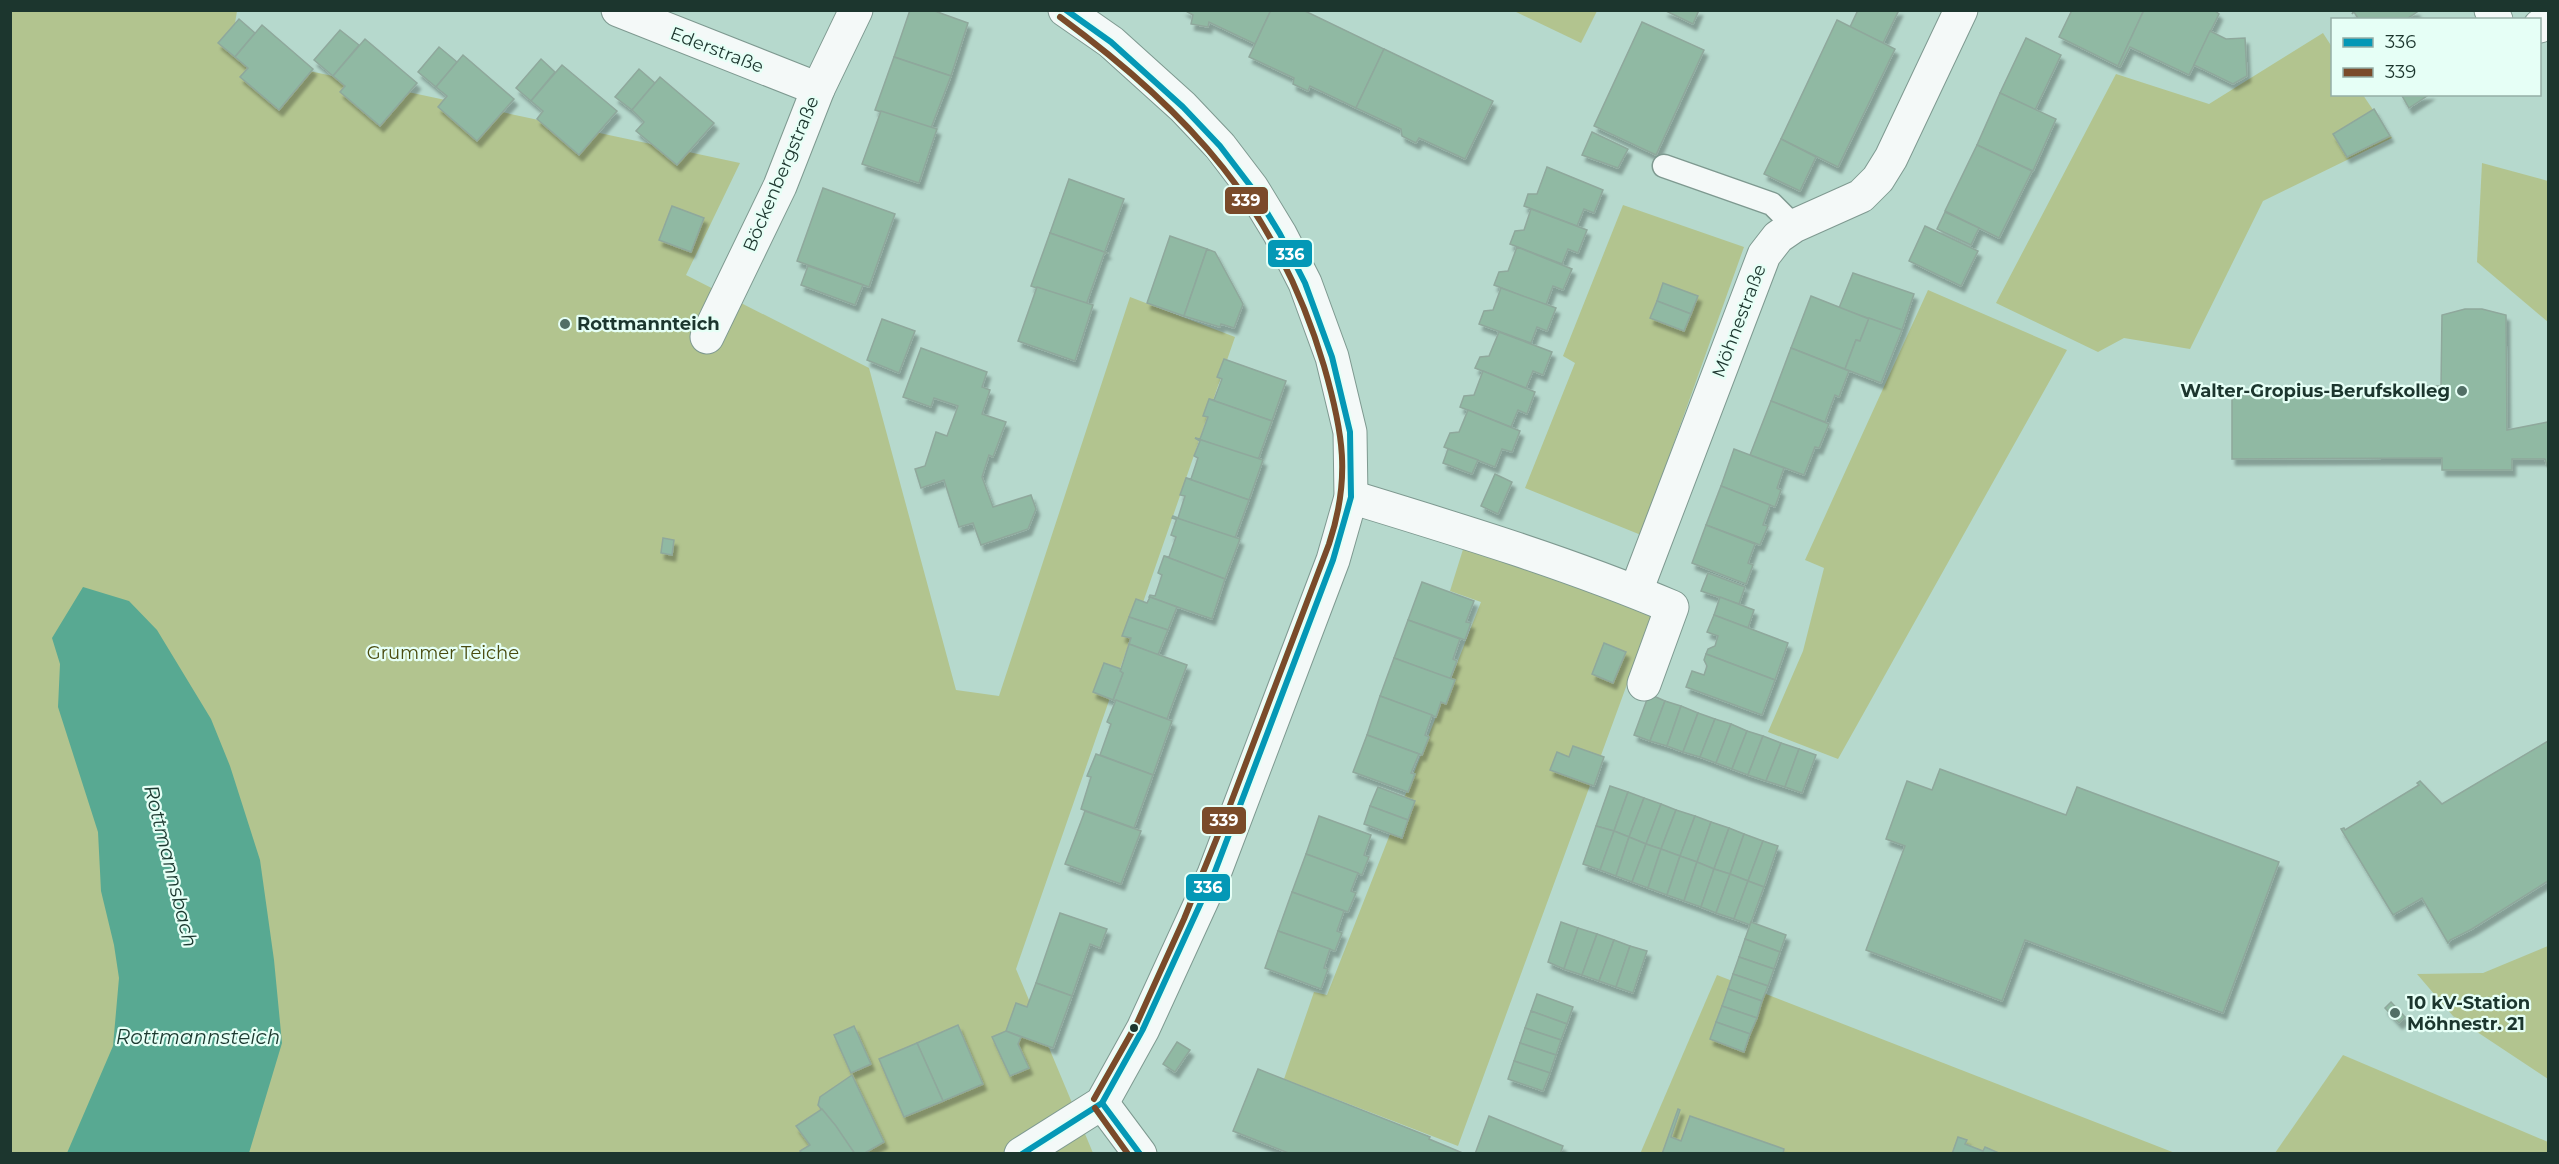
<svg xmlns="http://www.w3.org/2000/svg" width="2559" height="1164" font-family="Montserrat,sans-serif">
	<style>
		.green { fill: #b2c48f }
		.water { fill: #58a992 }
		.building { fill: #90b9a3; stroke: #8fa89c; stroke-width: 1.5; filter: url(#shadow) }
		.lines { fill: none; stroke-linecap: round; stroke-linejoin: round }
		.service-casing { stroke: #7e9990; stroke-width: 25 }
		.minor-casing { stroke: #7e9990; stroke-width: 35 }
		.service { stroke: #f4f9f8; stroke-width: 22 }
		.minor { stroke: #f4f9f8; stroke-width: 33 }
		.bus-1-casing { stroke: #e6fff6; stroke-width: 10 }
		.bus-2-casing { stroke: #e6fff6; stroke-width: 10 }
		.bus-1 { stroke: #0498b6; stroke-width: 6 }
		.bus-2 { stroke: #7a4b2a; stroke-width: 6 }
		.poi-dot { fill: #526f66; stroke: #e6fff6; stroke-width: 2 }
		.bus-dot { fill: #1c362e; stroke: #e6fff6; stroke-width: 2 }
		.labels { text-anchor: middle; stroke-width: 4.5; stroke-linejoin: round; paint-order: stroke }
		.street-label { font-size: 18px; fill: #1c362e; stroke: #e6fff6 }
		.poi-label { font-size: 18px; font-weight: bold; fill: #1c362e; stroke: #e6fff6; text-anchor: start }
		.park-label { font-size: 18px; fill: #494b0e; stroke: #e6fff6 }
		.water-label { font-size: 20px; font-style: italic; fill: #1c3930; stroke: #e6fff6 }
		.line-badge { stroke: #e6fff6; stroke-width: 2 }
		.badge-label { font-size: 16px; text-anchor: middle; font-weight: bold; fill: #fff }
	</style>
	<defs>
		<filter id="shadow"><feDropShadow dx="3.5" dy="6" stdDeviation="1.5" flood-color="#0004"/></filter>
	</defs>
	<rect width="100%" height="100%" fill="#b6d9cd"/>
	<g class="green">
		<polygon points="10,11 237,11 230,54 740,163 686,275 869,368 956,690 999,696 1130,297 1235,337 1016,969 1093,1153 11,1153"/>
		<polygon points="1514,11 1597,11 1581,43"/>
		<polygon points="2323,33 2332,47 2332,94 2363,95 2392,138 2263,201 2190,349 2124,338 2098,352 1996,303 2116,74 2209,104"/>
		<polygon points="2482,163 2548,181 2548,322 2477,262"/>
		<polygon points="1623,205 1744,247 1641,535 1525,488 1575,363 1563,356"/>
		<polygon points="1928,290 2067,350 1838,759 1768,732 1803,651 1824,568 1805,560"/>
		<polygon points="1465,543 1652,616 1458,1146 1284,1079 1314,992 1327,995 1481,602 1450,591"/>
		<polygon points="2548,946 2548,1079 2453,1016 2417,974 2483,973"/>
		<polygon points="1717,975 2175,1153 1640,1154"/>
		<polygon points="2343,1055 2548,1142 2548,1153 2275,1153"/>
	</g>
	<polygon class="water" points="83,587 129,601 157,630 211,719 230,766 260,860 274,960 282,1043 249,1153 67,1153 113,1046 119,978 114,945 101,891 98,832 58,707 60,664 52,638"/>
	<g class="building">
		<polygon points="910,10 932,10 968,23 951,76 894,57"/>
		<polygon points="1184,10 1271,10 1255,44 1209,22 1208,27 1191,24 1193,15"/>
		<polygon points="1271,10 1303,10 1384,49 1356,108 1310,86 1308,91 1293,84 1294,78 1249,57"/>
		<polygon points="1664,10 1699,10 1693,24"/>
		<polygon points="1858,10 1899,10 1883,43 1850,27"/>
		<polygon points="2072,10 2144,10 2118,66 2059,37"/>
		<polygon points="2144,10 2214,10 2219,14 2189,75 2130,47 2120,67 2118,66"/>
		<polygon points="2354,10 2416,10 2417,12 2405,20 2359,20 2354,12 2352,14"/>
		<polygon points="239,19 255,33 235,57 218,43"/>
		<polygon points="1837,20 1895,49 1838,167 1781,139"/>
		<polygon points="1642,22 1704,50 1656,155 1594,126"/>
		<polygon points="262,25 313,69 279,110 240,77 248,68 235,57"/>
		<polygon points="340,30 359,45 333,76 314,60"/>
		<polygon points="2210,31 2226,39 2245,38 2247,76 2233,84 2194,65"/>
		<polygon points="2026,38 2061,55 2035,110 2000,93"/>
		<polygon points="365,39 417,83 380,126 340,92 345,86 333,76"/>
		<polygon points="439,47 457,62 436,87 418,72"/>
		<polygon points="1384,49 1493,101 1465,159 1419,138 1416,143 1402,136 1401,129 1356,108"/>
		<polygon points="463,55 514,99 477,141 438,107 447,96 436,87"/>
		<polygon points="894,57 951,76 931,128 875,110"/>
		<polygon points="541,59 555,72 531,101 516,88"/>
		<polygon points="562,65 617,111 579,155 537,119 543,111 531,101"/>
		<polygon points="639,69 655,83 632,110 615,97"/>
		<polygon points="660,77 714,123 677,165 636,131 644,122 632,110"/>
		<polygon points="2000,93 2056,119 2033,171 1977,145"/>
		<polygon points="2401,94 2430,94 2409,108"/>
		<polygon points="2374,109 2390,136 2347,157 2333,134"/>
		<polygon points="881,111 937,129 919,183 862,164"/>
		<polygon points="1592,132 1628,149 1618,168 1582,155"/>
		<polygon points="1781,139 1816,157 1800,191 1764,174"/>
		<polygon points="1977,145 2032,171 1999,238 1945,211"/>
		<polygon points="1547,167 1603,190 1594,213 1584,209 1577,226 1524,206 1528,194 1537,194"/>
		<polygon points="1069,179 1124,199 1105,251 1107,253 1050,233"/>
		<polygon points="823,188 895,214 869,287 797,261"/>
		<polygon points="672,206 704,218 691,252 659,240"/>
		<polygon points="1531,209 1587,230 1578,253 1568,249 1562,264 1510,244 1515,231 1524,230"/>
		<polygon points="1945,212 1979,228 1971,245 1937,229"/>
		<polygon points="1925,226 1978,251 1961,286 1909,261"/>
		<polygon points="1050,233 1107,253 1104,254 1086,305 1031,286"/>
		<polygon points="1170,236 1207,249 1184,316 1147,303"/>
		<polygon points="1517,247 1572,269 1563,290 1553,286 1546,305 1494,285 1499,272 1508,271"/>
		<polygon points="1207,249 1215,252 1243,304 1234,328 1221,324 1220,327 1184,316"/>
		<polygon points="808,266 863,285 855,305 801,285"/>
		<polygon points="1853,273 1914,294 1902,330 1839,308"/>
		<polygon points="1663,283 1698,296 1691,314 1657,301"/>
		<polygon points="1037,287 1093,305 1075,361 1018,341"/>
		<polygon points="1501,288 1556,308 1547,331 1537,327 1531,343 1479,324 1484,311 1493,310"/>
		<polygon points="1811,296 1869,319 1860,341 1856,340 1845,369 1791,348"/>
		<polygon points="1657,301 1691,314 1684,331 1650,318"/>
		<polygon points="2465,309 2482,309 2506,315 2507,430 2548,422 2548,469 2545,459 2512,459 2512,470 2442,470 2442,458 2232,459 2232,395 2418,395 2418,386 2441,386 2442,315"/>
		<polygon points="1869,318 1902,330 1881,383 1845,369 1856,340 1860,341"/>
		<polygon points="882,319 915,331 899,373 867,360"/>
		<polygon points="1499,332 1552,352 1543,375 1533,371 1526,388 1475,368 1480,357 1489,356"/>
		<polygon points="921,348 987,372 982,387 990,390 982,414 1006,422 993,457 989,455 982,477 993,507 1031,495 1036,509 1028,529 981,545 973,523 959,527 944,480 921,488 915,469 925,466 936,432 947,436 958,406 934,398 931,407 903,397"/>
		<polygon points="1791,348 1849,371 1839,397 1835,395 1825,422 1771,401"/>
		<polygon points="1224,359 1286,381 1272,421 1209,399 1214,400 1222,379 1217,377"/>
		<polygon points="1483,371 1535,392 1527,414 1518,410 1511,427 1460,407 1464,396 1474,395"/>
		<polygon points="1209,399 1272,421 1258,460 1195,438 1200,439 1208,417 1203,416"/>
		<polygon points="1771,401 1829,424 1819,448 1815,447 1804,475 1750,455"/>
		<polygon points="1468,410 1520,431 1512,452 1502,449 1495,467 1444,447 1450,433 1459,432"/>
		<polygon points="1195,438 1263,460 1249,500 1186,478 1191,479 1198,458 1194,456 1200,441"/>
		<polygon points="1448,449 1478,460 1472,474 1443,463"/>
		<polygon points="1734,449 1784,468 1777,488 1781,490 1775,507 1721,486"/>
		<polygon points="1495,474 1512,482 1498,514 1481,506"/>
		<polygon points="1186,478 1249,500 1235,538 1172,518 1173,516 1178,518 1185,496 1180,495"/>
		<polygon points="1721,486 1770,505 1763,525 1768,526 1760,545 1706,525"/>
		<polygon points="1177,518 1240,539 1225,579 1164,556 1169,557 1176,537 1171,535"/>
		<polygon points="1706,525 1755,544 1748,563 1753,565 1746,584 1692,563"/>
		<polygon points="663,538 674,540 672,555 661,553"/>
		<polygon points="1164,556 1225,579 1212,619 1149,597 1150,595 1155,596 1162,575 1158,573"/>
		<polygon points="1708,573 1745,587 1739,604 1701,591"/>
		<polygon points="1422,582 1474,601 1466,622 1471,623 1465,640 1408,620"/>
		<polygon points="1150,597 1177,607 1168,630 1129,617 1136,599 1147,603"/>
		<polygon points="1720,597 1754,610 1748,628 1714,615"/>
		<polygon points="1714,615 1788,643 1775,680 1706,654 1708,649 1715,646 1718,636 1707,632"/>
		<polygon points="1129,617 1168,630 1158,655 1129,644 1131,638 1122,636"/>
		<polygon points="1408,620 1460,639 1453,659 1457,661 1450,679 1394,658"/>
		<polygon points="1604,643 1626,652 1613,683 1592,674"/>
		<polygon points="1129,644 1187,665 1167,719 1113,700 1123,673 1120,671 1121,669"/>
		<polygon points="1706,654 1775,680 1762,715 1686,687 1692,671 1704,675 1707,666 1704,660"/>
		<polygon points="1394,658 1455,680 1446,704 1441,702 1436,717 1380,696"/>
		<polygon points="1104,663 1121,669 1120,671 1123,673 1113,700 1093,692"/>
		<polygon points="1649,694 1665,701 1650,741 1634,735"/>
		<polygon points="1380,696 1432,715 1425,735 1429,737 1422,755 1367,735"/>
		<polygon points="1116,700 1172,721 1153,775 1100,755 1111,724 1107,722"/>
		<polygon points="1665,701 1681,706 1667,746 1650,741"/>
		<polygon points="1681,706 1698,713 1683,752 1667,746"/>
		<polygon points="1698,713 1715,719 1700,757 1683,752"/>
		<polygon points="1715,719 1731,724 1716,763 1700,757"/>
		<polygon points="1731,724 1747,731 1732,769 1716,763"/>
		<polygon points="1747,731 1763,736 1748,775 1732,769"/>
		<polygon points="1367,735 1419,754 1411,773 1415,774 1408,792 1353,772"/>
		<polygon points="1763,736 1781,743 1766,781 1748,775"/>
		<polygon points="2548,741 2548,881 2472,929 2450,940 2448,943 2422,898 2393,915 2341,829 2344,828 2345,830 2419,785 2417,783 2420,781 2442,804"/>
		<polygon points="1781,743 1799,749 1785,787 1766,781"/>
		<polygon points="1573,746 1604,757 1594,786 1550,770 1557,752 1569,757"/>
		<polygon points="1799,749 1816,755 1802,793 1785,787"/>
		<polygon points="1096,754 1153,775 1134,828 1081,809 1091,777 1087,776"/>
		<polygon points="1940,769 2066,815 2077,787 2279,862 2223,1013 2025,940 2002,1001 1866,950 1905,846 1886,839 1907,781 1932,790"/>
		<polygon points="1610,786 1628,792 1614,831 1596,826"/>
		<polygon points="1378,787 1415,801 1408,820 1370,806"/>
		<polygon points="1628,792 1644,798 1629,837 1614,831"/>
		<polygon points="1644,798 1661,804 1646,844 1629,837"/>
		<polygon points="1661,804 1676,810 1661,849 1646,844"/>
		<polygon points="1370,806 1408,820 1402,838 1364,824"/>
		<polygon points="1676,810 1695,816 1680,856 1661,849"/>
		<polygon points="1085,811 1141,831 1121,884 1065,864"/>
		<polygon points="1319,816 1371,835 1364,855 1369,857 1362,875 1306,854"/>
		<polygon points="1695,816 1711,822 1697,862 1680,856"/>
		<polygon points="1711,822 1729,828 1714,869 1697,862"/>
		<polygon points="1596,826 1614,831 1600,870 1583,864"/>
		<polygon points="1729,828 1744,834 1730,874 1714,869"/>
		<polygon points="1614,831 1629,837 1616,876 1600,870"/>
		<polygon points="1744,834 1763,841 1748,881 1730,874"/>
		<polygon points="1629,837 1646,844 1632,882 1616,876"/>
		<polygon points="1763,841 1778,846 1764,887 1748,881"/>
		<polygon points="1646,844 1661,849 1648,888 1632,882"/>
		<polygon points="1661,849 1680,856 1667,895 1648,888"/>
		<polygon points="1306,854 1358,873 1351,891 1356,893 1348,912 1292,892"/>
		<polygon points="1680,856 1697,862 1684,901 1667,895"/>
		<polygon points="1697,862 1714,869 1701,907 1684,901"/>
		<polygon points="1714,869 1730,874 1716,913 1701,907"/>
		<polygon points="1730,874 1748,881 1734,919 1716,913"/>
		<polygon points="1748,881 1764,887 1750,925 1734,919"/>
		<polygon points="1292,892 1344,911 1337,931 1342,933 1335,951 1278,931"/>
		<polygon points="1060,913 1107,929 1100,948 1090,944 1072,996 1036,983"/>
		<polygon points="1561,922 1578,928 1564,969 1548,962"/>
		<polygon points="1751,922 1786,935 1780,952 1745,939"/>
		<polygon points="1578,928 1597,934 1582,975 1564,969"/>
		<polygon points="1278,931 1330,949 1324,968 1328,969 1321,989 1265,968"/>
		<polygon points="1597,934 1614,940 1599,981 1582,975"/>
		<polygon points="1745,939 1780,952 1774,969 1739,957"/>
		<polygon points="1614,940 1630,946 1616,987 1599,981"/>
		<polygon points="1630,946 1647,951 1633,993 1616,987"/>
		<polygon points="1739,957 1774,969 1768,986 1733,974"/>
		<polygon points="1733,974 1768,986 1762,1001 1728,989"/>
		<polygon points="1036,983 1072,996 1053,1048 1006,1031 1016,1003 1027,1007"/>
		<polygon points="1728,989 1762,1001 1757,1018 1722,1006"/>
		<polygon points="1537,994 1573,1007 1567,1024 1531,1011"/>
		<polygon points="2391,1002 2405,1017 2399,1023 2385,1008"/>
		<polygon points="1722,1006 1757,1018 1750,1034 1716,1022"/>
		<polygon points="1531,1011 1567,1024 1561,1040 1525,1028"/>
		<polygon points="1716,1022 1750,1034 1744,1052 1710,1039"/>
		<polygon points="958,1025 983,1084 943,1101 917,1043"/>
		<polygon points="854,1026 871,1064 851,1073 834,1035"/>
		<polygon points="1525,1028 1561,1040 1556,1055 1520,1043"/>
		<polygon points="1006,1031 1021,1037 1018,1044 1029,1068 1010,1076 992,1037"/>
		<polygon points="1177,1042 1190,1050 1175,1072 1163,1064"/>
		<polygon points="917,1043 943,1101 904,1117 879,1059"/>
		<polygon points="1520,1043 1556,1055 1550,1073 1514,1061"/>
		<polygon points="1514,1061 1550,1073 1543,1091 1508,1079"/>
		<polygon points="1258,1069 1430,1137 1429,1139 1465,1154 1291,1154 1233,1131"/>
		<polygon points="852,1075 884,1142 863,1154 855,1154 818,1105 820,1097"/>
		<polygon points="822,1109 836,1126 855,1154 802,1154 800,1151 810,1145 796,1126"/>
		<polygon points="1678,1109 1680,1110 1671,1137 1681,1141 1690,1116 1784,1149 1783,1154 1662,1154"/>
		<polygon points="1489,1116 1563,1146 1560,1154 1475,1154"/>
		<polygon points="1958,1137 1967,1140 1965,1144 1983,1151 1985,1147 2001,1154 1952,1154"/>
	</g>
	<g class="lines">
		<g class="service-casing">
			<polyline id="service" points="1664,166 1772,204 1794,226"/>
		</g>
		<g class="minor-casing">
			<g id="minor">
				<polyline points="618,10 818,89"/>
				<polyline points="2491,10 2496,20"/>
				<polyline points="2540,26 2548,21"/>
				<polyline points="707,337 780,186 818,89 856,10"/>
				<path d="M1351 497C1459 530 1568 563 1672 607L1644 684"/>
				<polyline points="1636,591 1764,255 1778,237 1794,226 1861,196 1878,179 1891,158 1961,10"/>
				<polyline points="1102,1103 1140,1154"/>
				<polyline points="1021,1154 1102,1103 1143,1029 1214,874 1333,560 1351,497 1350,432 1332,357 1305,283 1280,234 1252,188 1220,146 1183,107 1111,42 1065,10"/>
			</g>
		</g>
		<use href="#service" class="service"/>
		<use href="#minor" class="minor"/>
		<g class="bus-1-casing">
			<g id="bus-1">
				<polyline points="1102,1103 1140,1154"/>
				<polyline points="1022,1154 1102,1103 1143,1029 1214,874 1333,560 1351,497 1350,432 1332,357 1305,283 1280,234 1252,188 1220,146 1183,107 1111,42 1066,10"/>
			</g>
		</g>
		<g class="bus-2-casing">
			<g id="bus-2">
				<path d="M1060 17C1190 113 1277 207 1324 366 1343 432 1351 478 1329 544L1227 813 1184 919 1137 1023 1094 1099"/>
				<polyline points="1095,1108 1128,1154"/>
			</g>
		</g>
		<use href="#bus-1" class="bus-1"/>
		<use href="#bus-2" class="bus-2"/>
	</g>
	<g class="poi-dot">
		<circle cx="565" cy="324" r="6"/>
		<circle cx="2462" cy="391" r="6"/>
		<circle cx="2395" cy="1013" r="6"/>
	</g>
	<circle class="bus-dot" cx="1134" cy="1028" r="5"/>
	<g class="labels">
		<g class="street-label">
			<text transform="translate(717 50) rotate(21)" y="6">Ederstraße</text>
			<text transform="translate(781 174) rotate(-67)" y="6">Böckenbergstraße</text>
			<text transform="translate(1739 321) rotate(-69)" y="6">Möhnestraße</text>
		</g>
		<g class="poi-label">
			<text x="577" y="330">Rottmannteich</text>
			<text x="2450" y="397" text-anchor="end">Walter-Gropius-Berufskolleg</text>
			<text x="2407" y="1009">10 kV-Station<tspan x="2407" dy="21">Möhnestr. 21</tspan></text>
		</g>
		<g class="park-label">
			<text x="443" y="659">Grummer Teiche</text>
		</g>
		<g class="water-label">
			<text transform="translate(171 866) rotate(76)" y="7">Rottmannsbach</text>
			<text x="198" y="1044">Rottmannsteich</text>
		</g>
	</g>
	<g class="line-badge">
		<rect x="1224" y="186" width="45" height="29" rx="6" fill="#7a4b2a"/>
		<rect x="1267" y="239" width="46" height="29" rx="6" fill="#0498b6"/>
		<rect x="1201" y="806" width="46" height="29" rx="6" fill="#7a4b2a"/>
		<rect x="1185" y="873" width="46" height="29" rx="6" fill="#0498b6"/>
	</g>
	<g class="badge-label">
		<text x="1246" y="206">339</text>
		<text x="1290" y="260">336</text>
		<text x="1224" y="826">339</text>
		<text x="1208" y="893">336</text>
	</g>
	<rect width="2559" height="1164" fill="none" stroke="#1c362e" stroke-width="24"/>
	<rect x="2331" y="18" width="210" height="78" fill="#e6fff6" stroke="#95afa6" stroke-width="1.5"/>
	<rect x="2343" y="38" width="30" height="9" fill="#0498b6" stroke="#95afa6" stroke-width="1.5"/>
	<text x="2385" y="48" font-size="18" fill="#1c362e">336</text>
	<rect x="2343" y="68" width="30" height="9" fill="#7a4b2a" stroke="#95afa6" stroke-width="1.5"/>
	<text x="2385" y="78" font-size="18" fill="#1c362e">339</text>
</svg>
